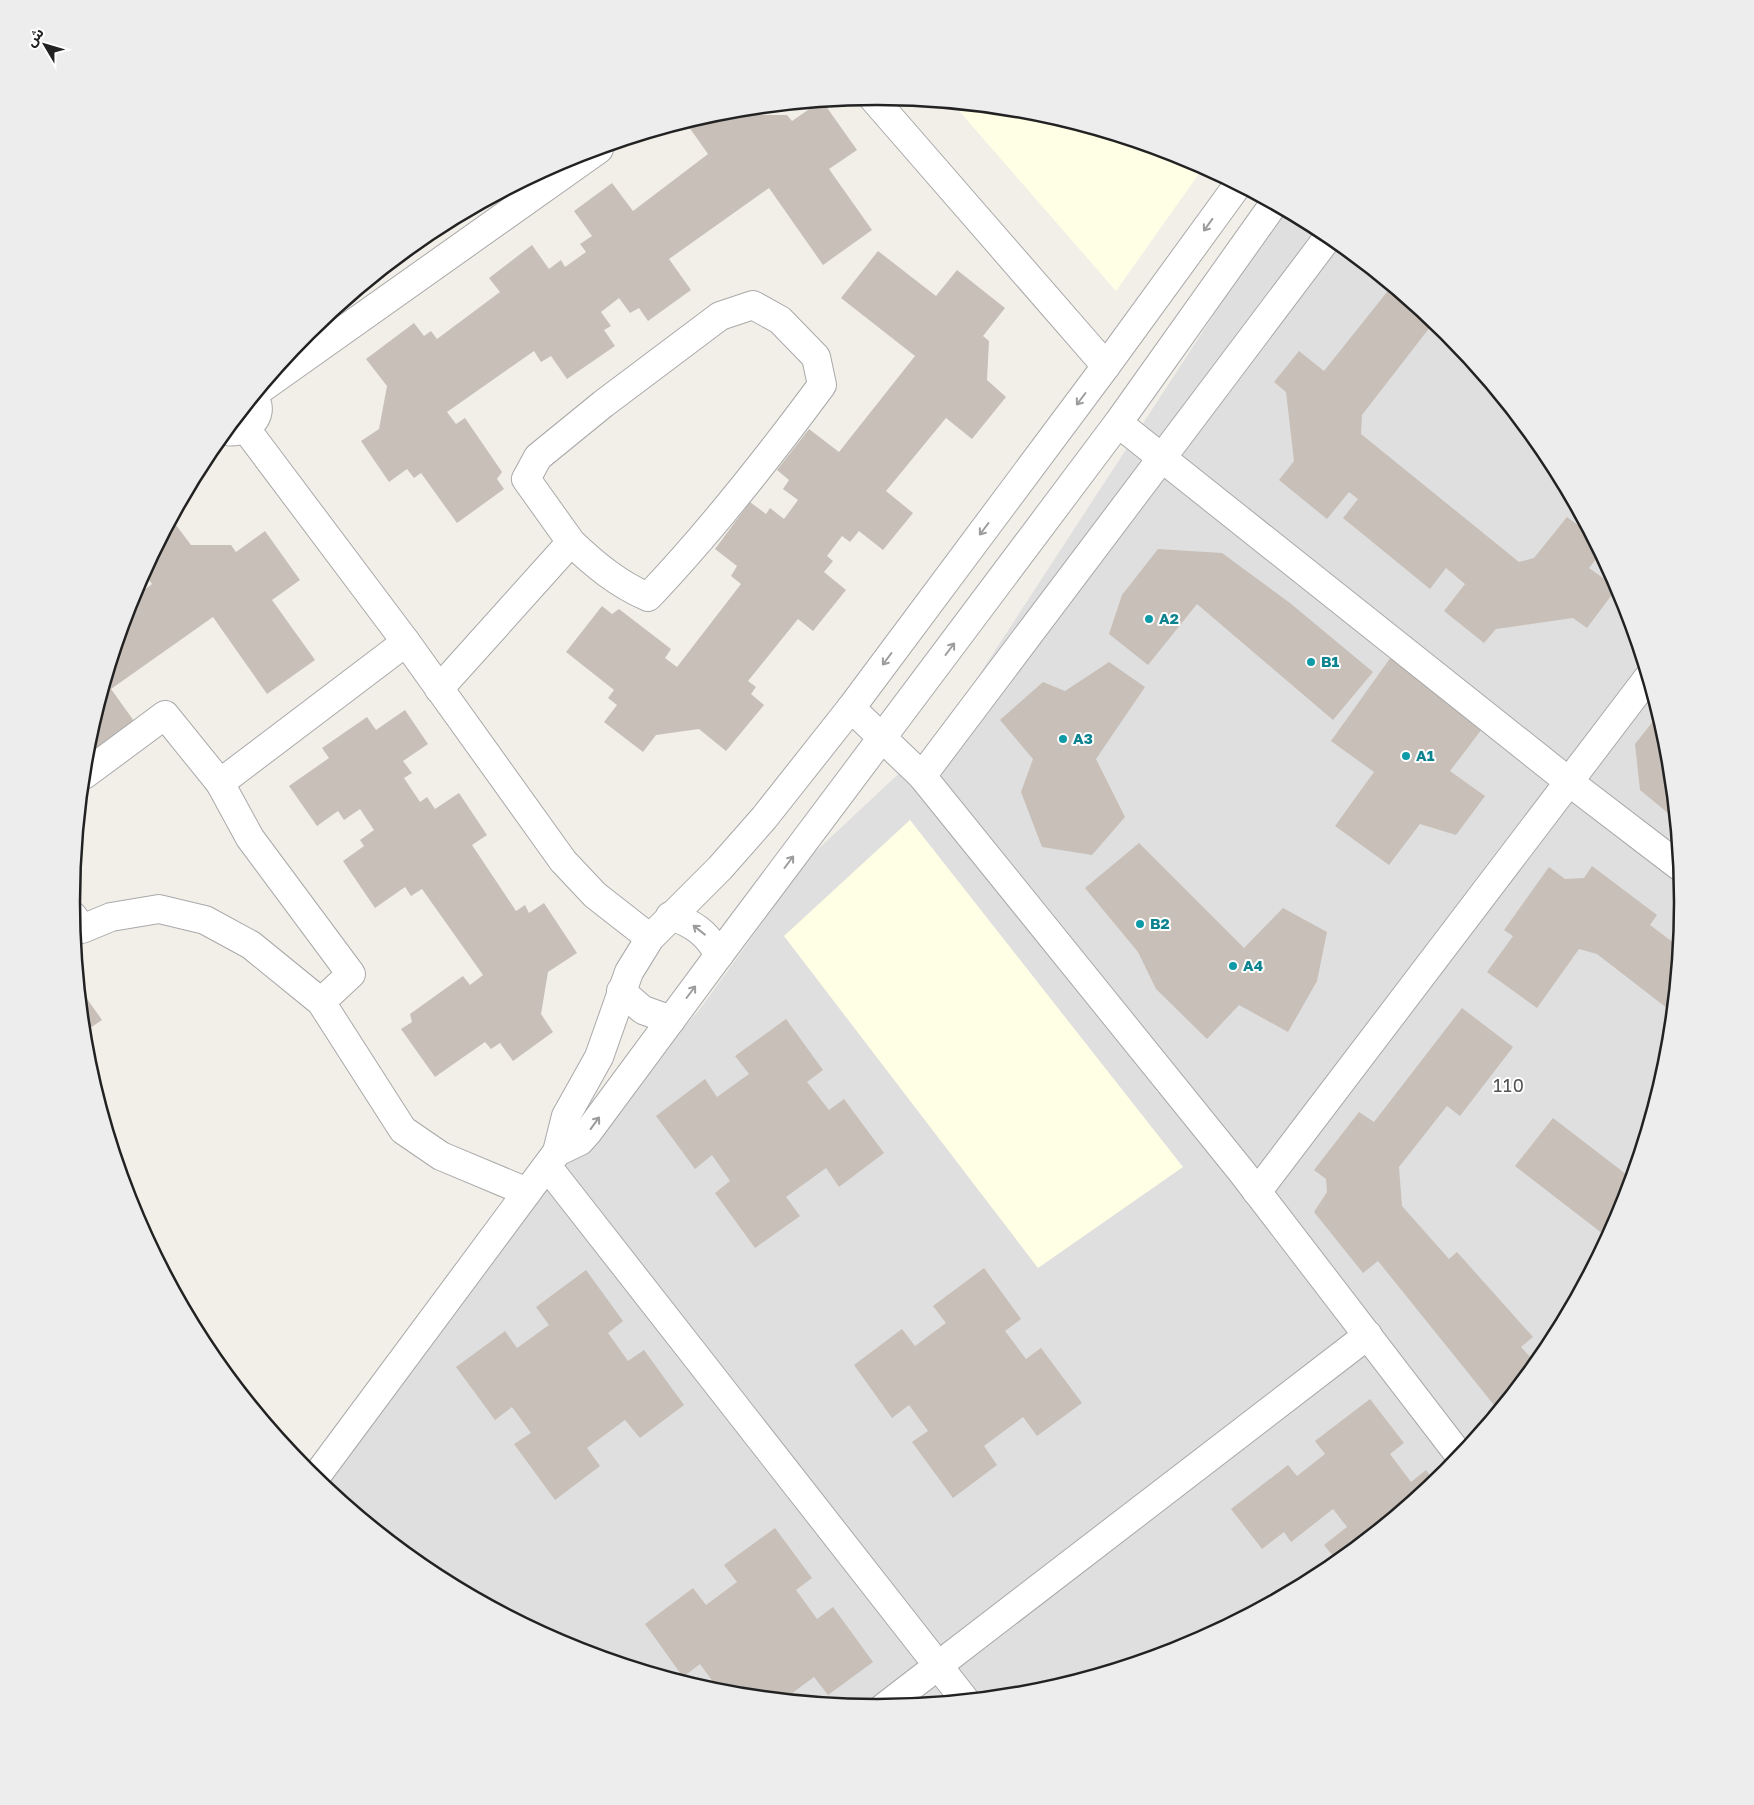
<svg xmlns="http://www.w3.org/2000/svg" width="1754" height="1805" font-family="'Golos Text','Noto Sans Arabic',sans-serif">
	<style>
		.residential { fill: #e0dfdf }
		.education { fill: #ffffe5 }
		.building { fill: #c7bfb8 }
		.lines { fill: none; stroke-linecap: round; stroke-linejoin: round }
		.minor-casing { stroke: #a9a9a9; stroke-width: 30 }
		.minor { stroke: #fff; stroke-width: 28 }
		.oneway { stroke: #9c9c9c }
		.culture-dot { fill: #0f9aa8; stroke: #fff; stroke-width: 2 }
		.labels { text-anchor: middle; stroke-width: 4; stroke-linejoin: round; paint-order: stroke }
		.culture-label { font-size: 15px; font-weight: bold; fill: #0d838f; stroke: #fff; text-anchor: start }
		.quarter-label { font-size: 18px; letter-spacing: 1px; fill: #555; stroke: #fff }
		.rim { fill: none; stroke: #222; stroke-width: 2.5 }
	</style>
	<rect width="100%" height="100%" fill="#f2efe9"/>
	<polygon class="residential" points="1282,210 1325,233 1447,333 1547,455 1622,594 1667,746 1683,902 1667,1060 1621,1211 1547,1350 1447,1472 1324,1573 1185,1647 1034,1693 877,1708 720,1693 568,1647 429,1572 308,1472 556,1169 700,1009 773,908 782,883 940,735"/>
	<g class="education">
		<polygon points="953,104 1034,112 1186,158 1203,168 1116,291"/>
		<polygon points="910,820 1183,1167 1038,1268 784,936"/>
	</g>
	<g class="building">
		<polygon points="823,102 857,150 829,169 872,230 823,265 769,188 669,259 691,290 648,321 639,308 630,313 619,298 601,312 611,326 604,330 615,346 567,379 551,356 541,362 534,351 447,412 456,424 465,418 502,472 497,479 504,489 457,523 421,473 414,478 407,469 389,482 361,441 379,429 387,386 366,359 414,323 424,336 431,331 437,339 500,292 489,278 532,245 549,269 561,260 565,267 586,252 580,244 592,236 574,211 612,183 633,211 708,154 689,127 702,118 720,112 744,110 748,115 787,115 792,121 818,103"/>
		<polygon points="878,251 936,296 957,270 1005,308 983,336 989,341 987,380 1006,397 972,439 946,418 886,491 913,513 883,550 859,531 850,542 842,536 827,556 833,561 824,572 846,590 813,631 798,619 748,681 756,687 751,694 764,705 726,751 699,729 656,735 643,752 604,722 617,705 608,698 614,690 566,652 602,606 612,614 619,609 671,649 665,658 677,667 741,584 731,576 737,566 715,549 750,502 766,514 770,508 784,519 798,500 783,489 789,480 777,470 809,429 839,452 915,356 841,298"/>
		<polygon points="1391,287 1434,322 1362,415 1361,434 1519,562 1534,558 1567,517 1578,525 1582,520 1600,554 1589,568 1617,588 1587,628 1573,618 1496,629 1484,643 1444,611 1465,584 1446,568 1430,589 1343,518 1358,499 1349,492 1327,519 1279,480 1294,461 1286,392 1274,382 1299,351 1324,371"/>
		<polygon points="176,525 191,545 231,545 236,552 265,531 300,580 272,600 315,660 267,694 213,617 111,689 134,721 93,750 87,743 131,600 152,584 144,573 165,534"/>
		<polygon points="1158,549 1222,553 1290,603 1373,672 1333,720 1197,604 1148,665 1109,634 1122,595"/>
		<polygon points="1391,657 1485,725 1450,771 1485,796 1456,835 1420,824 1389,865 1335,826 1374,772 1331,741"/>
		<polygon points="1109,662 1145,687 1096,759 1125,817 1092,855 1042,847 1021,792 1033,759 1000,720 1043,682 1065,691"/>
		<polygon points="405,710 428,744 403,761 412,773 404,778 420,802 427,797 435,809 459,793 487,835 472,845 516,911 525,905 529,913 544,903 577,953 548,972 541,1014 553,1032 513,1061 500,1043 491,1049 485,1042 435,1077 401,1029 412,1022 410,1014 463,976 470,985 483,975 422,889 411,896 405,887 375,908 343,861 364,846 360,840 374,830 360,809 344,820 338,811 317,826 289,786 329,758 322,748 367,717 376,730"/>
		<polygon points="1658,715 1667,746 1674,818 1640,790 1635,744"/>
		<polygon points="1139,843 1244,948 1283,908 1327,932 1317,981 1288,1032 1239,1005 1207,1039 1156,989 1138,952 1085,888"/>
		<polygon points="1592,866 1657,915 1650,925 1678,946 1672,1012 1597,954 1579,949 1537,1008 1487,972 1513,936 1504,930 1549,867 1565,879 1584,878"/>
		<polygon points="80,989 102,1020 84,1032 82,1007"/>
		<polygon points="1462,1008 1513,1047 1460,1116 1447,1106 1399,1167 1402,1206 1449,1259 1457,1252 1533,1337 1521,1347 1536,1363 1498,1410 1378,1261 1363,1273 1314,1212 1327,1192 1326,1179 1314,1170 1359,1112 1374,1122"/>
		<polygon points="786,1019 823,1070 807,1082 829,1110 844,1099 884,1153 839,1187 826,1168 786,1197 800,1216 755,1248 715,1193 730,1181 712,1155 695,1169 656,1116 705,1079 717,1097 749,1074 735,1056"/>
		<polygon points="1553,1118 1631,1178 1627,1187 1621,1211 1607,1237 1515,1166"/>
		<polygon points="984,1268 1021,1319 1005,1331 1026,1359 1041,1348 1082,1403 1037,1436 1023,1417 984,1446 997,1465 953,1498 912,1442 928,1431 909,1405 892,1418 854,1365 902,1329 915,1346 946,1323 933,1306"/>
		<polygon points="586,1270 623,1321 608,1333 628,1361 644,1350 684,1405 640,1438 625,1420 587,1448 600,1466 555,1500 514,1444 531,1433 512,1407 495,1420 456,1367 505,1331 517,1348 549,1325 536,1307"/>
		<polygon points="1370,1399 1404,1443 1390,1454 1411,1482 1426,1470 1435,1482 1338,1562 1324,1545 1347,1527 1333,1509 1291,1542 1284,1532 1262,1549 1231,1509 1288,1465 1297,1476 1325,1454 1315,1441"/>
		<polygon points="775,1528 812,1578 796,1590 817,1619 833,1607 873,1662 828,1695 814,1677 784,1699 716,1692 719,1690 700,1664 683,1677 645,1624 693,1588 706,1605 737,1582 724,1565"/>
	</g>
	<g class="lines">
		<g class="minor-casing">
			<g id="minor">
				<polyline points="872,97 1106,366"/>
				<polyline points="262,388 599,149"/>
				<polyline points="1118,423 1568,781 1679,866"/>
				<polyline points="246,429 406,642 563,861 595,895 650,938"/>
				<path d="M227 431C244 435 267 416 254 398"/>
				<path d="M439 689 571 542 526 479 538 457 603 404 720 316 753 305 780 320 816 357 822 385C768 458 711 531 648 597 618 584 595 565 571 542"/>
				<polyline points="851,708 922,776 1242,1172 1460,1456"/>
				<polyline points="84,775 165,715 220,783 406,642"/>
				<polyline points="922,776 1329,236"/>
				<polyline points="220,783 250,838 351,974 321,1002"/>
				<polyline points="73,916 82,929 111,917 159,909 205,920 251,945 321,1002 403,1130 441,1156 527,1192"/>
				<path d="M670 916C693 923 707 933 719 955"/>
				<polyline points="621,991 643,1010 671,1020"/>
				<polyline points="557,1152 580,1141 588,1132 719,955 1118,423 1273,205"/>
				<polyline points="547,1166 965,1700"/>
				<polyline points="1257,1192 1647,679"/>
				<polyline points="315,1478 557,1152 566,1116 599,1057 629,972 650,938 720,868 764,818 851,708 1106,366 1237,186"/>
				<polyline points="883,1708 1368,1335"/>
			</g>
		</g>
		<use href="#minor" class="minor"/>
	</g>
	<defs><path id="oneway-shaft" d="M-6 0H5M1.5-3L5.5 0L1.5 3" fill="none" stroke-width="1.6" stroke-linecap="round" stroke-linejoin="round" transform="scale(1.25)"/></defs>
	<g class="oneway">
		<use href="#oneway-shaft" transform="translate(1208 225) rotate(126)"/>
		<use href="#oneway-shaft" transform="translate(1081 399) rotate(127)"/>
		<use href="#oneway-shaft" transform="translate(984 529) rotate(127)"/>
		<use href="#oneway-shaft" transform="translate(950 649) rotate(-53)"/>
		<use href="#oneway-shaft" transform="translate(887 659) rotate(127)"/>
		<use href="#oneway-shaft" transform="translate(789 862) rotate(-53)"/>
		<use href="#oneway-shaft" transform="translate(699 930) rotate(-142)"/>
		<use href="#oneway-shaft" transform="translate(691 992) rotate(-53)"/>
		<use href="#oneway-shaft" transform="translate(595 1123) rotate(-54)"/>
	</g>
	<g class="culture-dot">
		<circle cx="1149" cy="619" r="5"/>
		<circle cx="1311" cy="662" r="5"/>
		<circle cx="1063" cy="739" r="5"/>
		<circle cx="1406" cy="756" r="5"/>
		<circle cx="1140" cy="924" r="5"/>
		<circle cx="1233" cy="966" r="5"/>
	</g>
	<g class="labels">
		<g class="culture-label">
			<text x="1159" y="624">A2</text>
			<text x="1321" y="667">B1</text>
			<text x="1073" y="744">A3</text>
			<text x="1416" y="761">A1</text>
			<text x="1150" y="929">B2</text>
			<text x="1243" y="971">A4</text>
		</g>
		<g class="quarter-label">
			<text x="1509" y="1092">110</text>
		</g>
	</g>
	<path d="M0 0H1754V1805H0ZM80 902a797 797 0 1 1 1594 0a797 797 0 1 1-1594 0Z" fill="#ededed" fill-rule="evenodd"/>
	<path class="rim" d="M80 902a797 797 0 1 1 1594 0a797 797 0 1 1-1594 0Z"/>
	<g transform="translate(45 45) rotate(308)" stroke="#ffffff" stroke-width="4" paint-order="stroke">
	<path d="M0-4L9 19L0 12L-9 19Z" fill="#222222"/>
	<text y="-8" font-size="14" font-weight="bold" text-anchor="middle" fill="#222222">ش</text>
	</g>
</svg>
